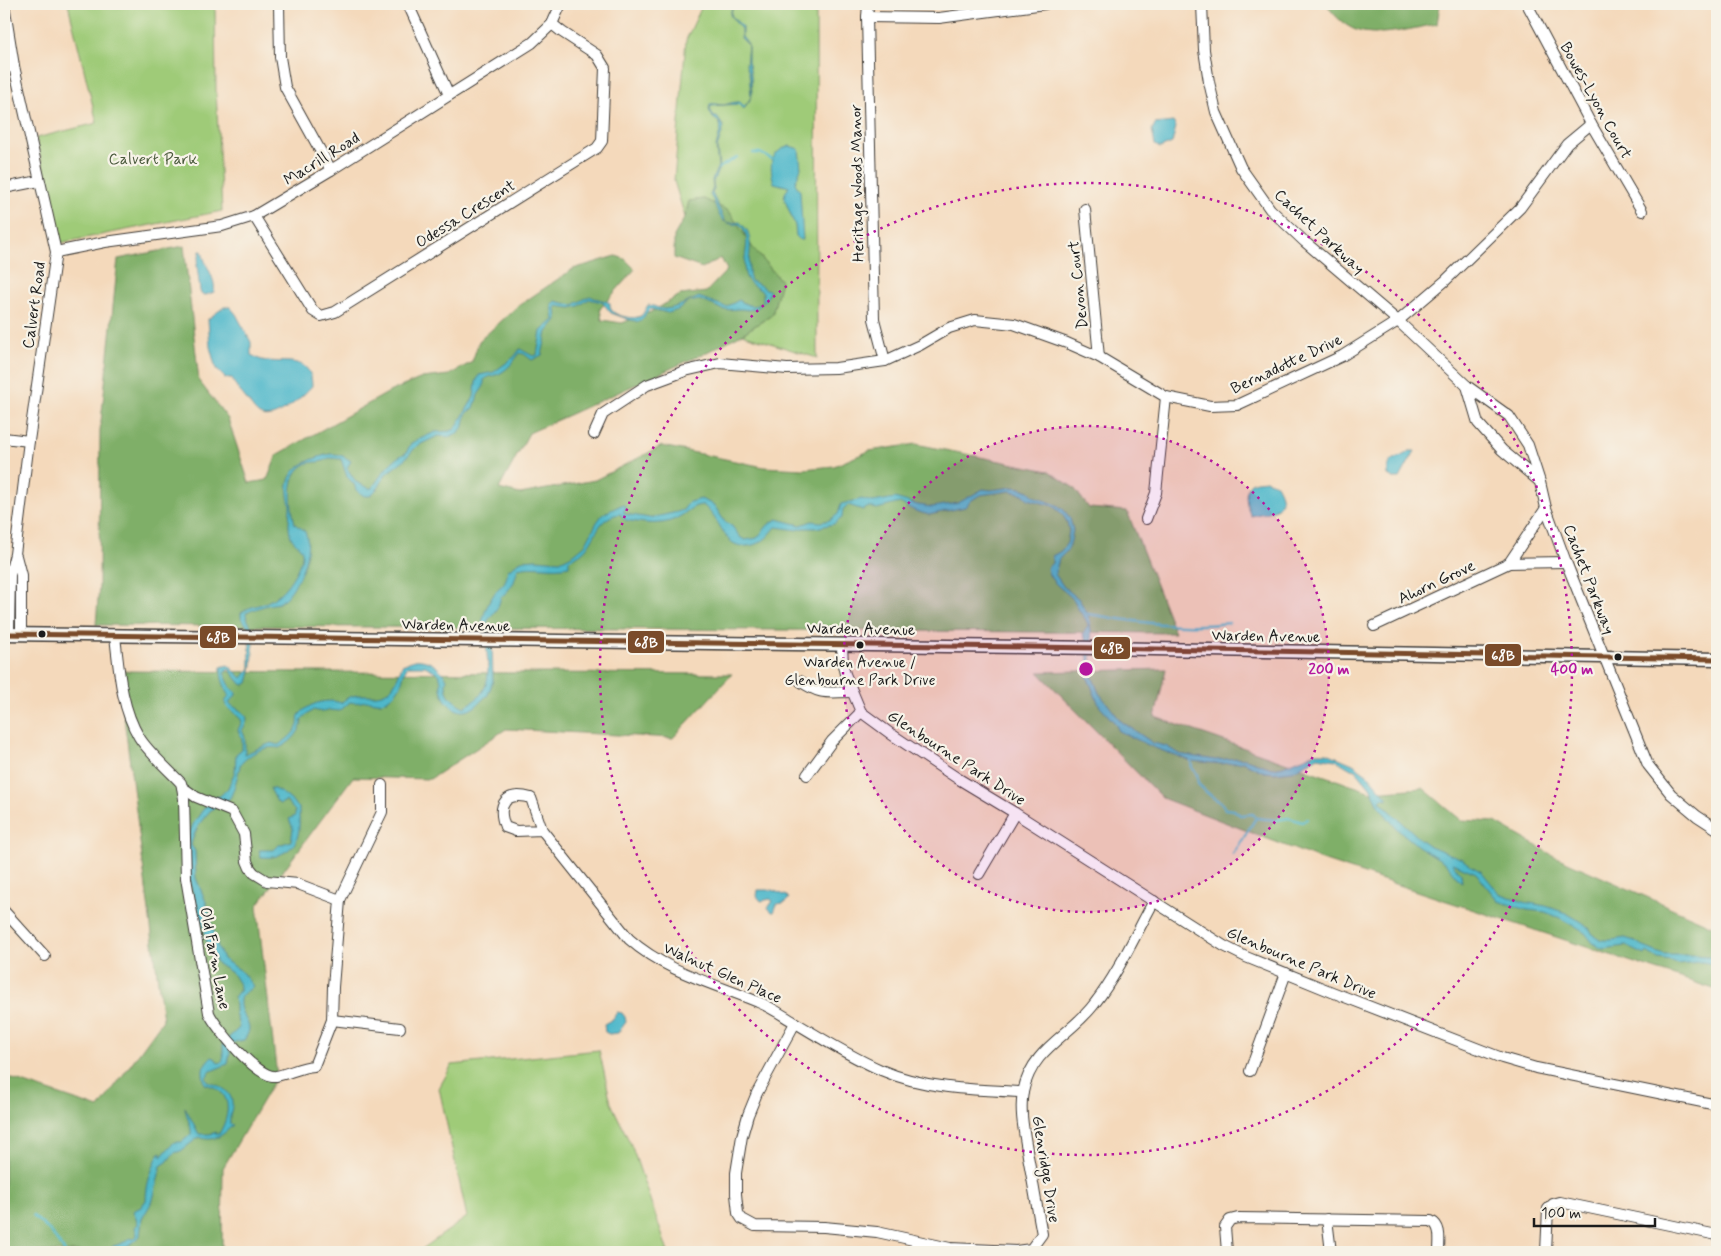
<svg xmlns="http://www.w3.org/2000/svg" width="1721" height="1256" font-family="Mynerve,sans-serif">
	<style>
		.green { fill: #9fcb78; stroke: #5e744a }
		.forest { fill: #7faf68; stroke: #4e6642 }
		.water { fill: #4db7ca; stroke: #346a73 }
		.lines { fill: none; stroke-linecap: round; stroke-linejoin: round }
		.stream { stroke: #4db7ca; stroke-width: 2.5 }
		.minor-casing { stroke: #3c3834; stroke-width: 12 }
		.major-casing { stroke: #3c3834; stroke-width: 15 }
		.minor { stroke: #fff; stroke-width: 10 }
		.major { stroke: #fff; stroke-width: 12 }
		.bus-1-casing { stroke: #f7f3e8; stroke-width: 9 }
		.bus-1 { stroke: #7a4b2a; stroke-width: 5 }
		.ring { fill: none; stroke: #b5179e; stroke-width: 2.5; stroke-dasharray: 2.5 5 }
		.bus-dot { fill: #1c1c1c; stroke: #f7f3e8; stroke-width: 2 }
		.labels { text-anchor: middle; stroke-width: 4.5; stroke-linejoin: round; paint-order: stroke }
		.bus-label { font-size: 15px; fill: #1c1c1c; stroke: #f7f3e8 }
		.street-label { font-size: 16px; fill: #1c1c1c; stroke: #f7f3e8 }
		.park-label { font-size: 16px; fill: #4a593c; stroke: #f7f3e8 }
		.centre { fill: #b5179e; stroke: #f7f3e8; stroke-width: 2.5 }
		.ring-label { font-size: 15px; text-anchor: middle; font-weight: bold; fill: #b5179e; stroke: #f7f3e8; stroke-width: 4.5; stroke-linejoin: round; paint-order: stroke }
		.line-badge { stroke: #f7f3e8; stroke-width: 2 }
		.badge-label { font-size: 14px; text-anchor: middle; font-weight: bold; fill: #fff }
	</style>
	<rect width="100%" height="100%" fill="#f7f3e8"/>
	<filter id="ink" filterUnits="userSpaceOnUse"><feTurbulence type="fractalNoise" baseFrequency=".02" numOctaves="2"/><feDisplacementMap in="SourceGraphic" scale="10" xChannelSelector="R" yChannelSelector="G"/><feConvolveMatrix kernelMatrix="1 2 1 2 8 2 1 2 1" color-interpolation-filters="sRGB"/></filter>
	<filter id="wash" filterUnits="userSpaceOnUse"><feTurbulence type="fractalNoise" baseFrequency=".0096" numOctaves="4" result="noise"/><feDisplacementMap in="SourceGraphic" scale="20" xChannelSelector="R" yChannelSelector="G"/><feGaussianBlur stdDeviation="1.12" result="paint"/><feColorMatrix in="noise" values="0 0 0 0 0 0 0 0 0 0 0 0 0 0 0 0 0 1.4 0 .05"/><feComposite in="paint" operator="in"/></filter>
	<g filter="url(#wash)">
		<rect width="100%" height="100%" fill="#f4d9bb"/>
		<g class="green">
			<polygon points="68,4 215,4 216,91 222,211 60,243 36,138 97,123"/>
			<polygon points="703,4 816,4 817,358 742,334 772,315 781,281 753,248 704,199 689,201 685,217 674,181 686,40"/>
			<polygon points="599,1050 611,1103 632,1147 668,1252 418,1252 467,1217 439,1088 452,1065"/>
		</g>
		<g class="forest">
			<path d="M1327 4H1440L1437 24C1414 28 1387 36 1363 32 1349 30 1333 16 1327 4Z"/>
			<polygon points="704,199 729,211 753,248 781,281 772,315 742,334 705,353 529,433 499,489 520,494 595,480 662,446 764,467 803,469 834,466 869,451 916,444 1049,471 1074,488 1089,508 1127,511 1175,633 96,625 99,586 100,431 118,259 184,246 199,381 228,419 249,483 267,480 277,455 391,391 422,378 449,375 472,362 479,341 518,306 573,269 616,256 625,259 635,269 600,309 602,320 622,323 651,312 680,295 706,292 727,270 721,258 702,268 674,258 674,236 685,217 689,201"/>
			<polygon points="1166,669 1155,717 1371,792 1423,788 1461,820 1495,822 1554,856 1717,928 1717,990 1325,861 1162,798 1038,672"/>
			<polygon points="118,671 732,674 673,738 506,729 430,779 353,777 257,906 277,1076 223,1168 222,1252 4,1252 4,1076 99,1108 163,1020"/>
		</g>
		<g class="water">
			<path d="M733 4 731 15 742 27V37L748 44V61L751 74 752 95 744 109 739 104 711 106 710 109 714 117H717L724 127 717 148 719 168 713 182 714 189 712 193 725 221 730 223 740 222C742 225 747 229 748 232 754 248 745 266 751 281 758 283 763 288 770 291L765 301 757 308 749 310 741 309 724 310 700 300 688 302 678 310 668 313 651 309C645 312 645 319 639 322L627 319 611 313 602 302 589 299 579 306 571 308 556 306 557 320 547 332 542 355 532 360 524 354 519 353C515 361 508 369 499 374 494 376 488 376 484 380V386L478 395 474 408 466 414 464 426 458 433 449 437 438 436 417 446 404 460 386 474 379 487 370 496H364L356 490 354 484 347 477 341 459C337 459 333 458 330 458 327 458 325 461 323 461 316 463 310 461 304 465 286 476 291 507 295 524 299 528 304 528 306 534 313 552 296 593 279 603 276 604 271 604 268 605 260 607 253 610 246 613 246 620 252 625 253 631 254 649 253 667 248 683L244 685 241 684 229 669 224 673 231 688 236 692V695L229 703C239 712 255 713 242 730L245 737V754L271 743 278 745C286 741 295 733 298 725 299 721 297 717 300 714 309 703 328 698 341 703 356 687 375 702 389 690 396 684 399 674 402 665 406 664 410 661 414 660 428 658 441 668 447 679 443 692 452 701 464 707 496 691 487 669 486 638 476 626 488 601 497 590 499 587 504 585 505 581 507 578 507 573 508 570L522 560 536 559 560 561 574 554 585 545 597 522 603 514 623 504 626 507 624 512 625 514 650 518 677 512 683 510 689 502 701 499 714 505 725 522 732 526 740 537 745 540 757 538 768 525 777 519 801 525 812 521 821 522 830 520 838 514 841 504 862 499 873 502 895 498 918 505 932 507 958 503 983 489 991 490 1013 487 1021 488 1029 491 1034 496 1057 505 1064 510 1070 518 1073 530 1071 541 1068 550 1059 559 1055 574 1064 587 1079 599 1088 614 1090 621 1092 638 1091 673 1099 693 1121 721 1128 726 1153 743 1166 746 1179 754 1216 760 1236 758 1246 759 1272 768 1283 766 1315 753H1327L1353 764 1367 774 1387 797V799L1382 798 1380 800 1381 802 1421 840 1428 845 1462 859 1471 866 1482 872 1499 893 1524 902 1546 906 1566 913 1582 922 1589 928 1594 936 1600 940H1611L1625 938 1635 941 1644 947 1664 955H1695L1707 956 1717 960V965L1702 962 1677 964 1671 961 1658 959 1647 952 1645 955 1626 946 1602 949 1593 943 1585 933 1560 918 1545 912 1527 910 1498 901 1476 873 1452 863 1461 874 1462 882 1460 881 1444 862 1418 846 1396 828 1381 809 1370 787 1356 770 1351 769 1336 760 1318 757 1293 771 1275 773 1264 772 1243 762 1221 764 1191 761 1152 747 1119 731 1114 722 1100 707 1086 674 1088 665 1086 641 1083 634 1088 625C1086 619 1084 617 1080 612 1077 608 1076 602 1072 598 1063 589 1049 582 1047 568L1052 563V556L1061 551 1067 543 1069 531 1067 522 1062 514 1053 506 1028 499 1023 494 1010 491 980 495 972 500 965 507 929 515 915 511 900 503 877 509 869 507 863 510 848 505 843 509 842 518 834 524 816 528H804L797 530 776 527C772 531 768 538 762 541 751 548 735 549 727 537 719 526 714 514 703 505 692 505 688 512 679 517 664 527 641 523 625 520L620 514C594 518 598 541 580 554 576 557 573 557 569 560V566C552 570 535 564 518 568L514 582 507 592 501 597 498 607 487 622 488 630 492 638 493 681 488 695C482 699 479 705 473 708 460 717 445 705 442 692 439 685 443 681 438 673L425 666H408C403 671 404 678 401 684 398 692 389 701 381 702 377 703 373 701 369 701 363 701 356 704 350 702L340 711 328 710 322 712 313 710 301 720 302 724C297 736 290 743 279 748 265 745 249 754 240 765 240 768 233 794 230 798 227 801 223 801 220 803 205 813 195 828 191 845L195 851 196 878 206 902 218 947 223 959 240 970 253 986C249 992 241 992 240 1000 238 1019 258 1022 244 1040L235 1042 229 1045 230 1053 228 1064 211 1071 206 1077 208 1082C220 1085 234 1092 232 1107 231 1113 229 1118 230 1124L233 1125C223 1135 214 1143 199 1137L181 1151 174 1153 167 1162 161 1166 153 1200 142 1219 140 1236C132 1246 116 1252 103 1252 113 1243 120 1247 130 1238L134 1239 137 1235 135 1227 138 1224 133 1211 141 1207 146 1200C146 1183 152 1169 159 1153L161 1152V1157L174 1142H182L191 1134C192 1126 186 1117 185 1107L199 1134H210L217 1132 215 1134H219C231 1113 233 1091 205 1084 202 1072 201 1067 211 1057L215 1058 218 1063 222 1062C225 1056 222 1050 223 1043L239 1028C239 1022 235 1017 235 1011 235 1006 235 1003 234 997L239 991 240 986 232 973 218 964 207 945 204 928 190 884 188 837 193 824 202 811 213 798 220 796 228 788 235 771 236 754 242 749V739L238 730 242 721C237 714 232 712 226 706L225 702 229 695C224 686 220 677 221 667L228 665 242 678 250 668 249 628 241 618V613C249 606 259 606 269 601 283 594 294 578 300 563 307 546 295 546 291 537 287 527 290 516 290 506 290 502 288 499 288 495 285 470 303 462 322 456 333 452 342 454 351 461L347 468 356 482 369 488H372C382 474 390 459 406 453L411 443 435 432 450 431 455 429 474 397 476 382 479 375 494 372 514 357 520 349 533 356 537 355 541 331 554 320 552 304 555 301 573 305 590 296C597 300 603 299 610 303 610 306 610 308 612 311 617 316 634 320 641 316 644 313 646 308 648 305 654 305 658 309 664 309 675 309 689 301 699 297L726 307 739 300C747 305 754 309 763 302V292C758 288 750 285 747 279 738 262 756 239 739 224 716 226 720 210 710 195L713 188 712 180 718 166 716 147 721 128 719 122 713 118 709 110 710 104C716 103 718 105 723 105 729 104 731 102 740 102L744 106 749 102 751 96 749 73 746 65 748 45 741 38V29L730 15Z"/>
			<polygon points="1173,122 1176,127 1172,143 1160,148 1155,145 1152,130 1155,124"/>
			<path d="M790 146 799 149 801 168 795 183 800 191 803 240H800L796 236 795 226 784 198 785 193 789 187 774 183C769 166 769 152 790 146Z"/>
			<path d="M200 251H202C204 265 217 279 214 292L206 295 201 294 200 291 197 265Z"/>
			<path d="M224 307H230L236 314 251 342V355C254 356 258 359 262 360 282 365 312 353 312 386 303 396 274 424 260 415 254 412 251 405 247 400 241 392 235 387 232 378H225L216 369 210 347 208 319Z"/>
			<path d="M1409 451H1415L1400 478H1393L1388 475C1387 455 1398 461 1409 451Z"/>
			<path d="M1266 480 1276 484C1291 510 1273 511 1251 516 1247 510 1243 490 1250 484 1254 480 1261 481 1266 480Z"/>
			<path d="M270 788C281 790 291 800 299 808 299 825 302 843 285 852 276 857 272 858 261 857L259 850H274L279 845 291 841 293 829 289 819 295 816V811L286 801 280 804 277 802Z"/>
			<polygon points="758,890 772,890 787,896 789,899 784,903 777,904 774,912 772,912 768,908 773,901 770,899 761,901 757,896"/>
			<polygon points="617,1012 622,1013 625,1017 626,1022 618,1033 609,1034 605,1032 604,1024 613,1019"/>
		</g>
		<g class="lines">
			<g class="stream">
				<polyline points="753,153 760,153 772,159"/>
				<polyline points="719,168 737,157"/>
				<path d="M1088 614C1136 622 1181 629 1229 623"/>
				<path d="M1191 761 1192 768 1197 774 1198 784C1207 792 1211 798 1221 802L1225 809 1234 810 1240 815 1253 814 1256 818 1276 820 1289 818 1302 822 1307 819"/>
				<path d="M1233 854C1242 842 1248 830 1256 818"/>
				<polyline points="33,1216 50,1231 65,1252"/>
			</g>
		</g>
	</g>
	<g filter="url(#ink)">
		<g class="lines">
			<g class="minor-casing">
				<g id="minor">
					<polyline points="4,4 14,66 56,252 29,441 15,554 10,574 9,634"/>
					<polyline points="279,4 280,57 285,87 331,170"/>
					<polyline points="408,4 449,95"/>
					<polyline points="868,4 867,17 874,319 885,361"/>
					<polyline points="1202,4 1204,50 1209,82 1216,112 1241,168 1270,209 1305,242 1398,321 1467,386 1509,416 1528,445 1540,482 1546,508 1566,562 1648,765 1671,794 1697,816 1717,829"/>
					<polyline points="1527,4 1591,124 1642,211"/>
					<polyline points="867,17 939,18 1045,4"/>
					<polyline points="4,68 14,66"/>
					<polyline points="4,188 39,181"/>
					<polyline points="1085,209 1099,357"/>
					<polyline points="254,216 313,311 321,316 335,312 597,148 602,141 605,68 597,55 562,32 552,24"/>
					<polyline points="56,252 105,242 222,226 254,216 331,170 532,43 552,24 561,4"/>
					<polyline points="1467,386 1478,423 1502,450 1539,481"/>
					<polyline points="594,434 603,414 647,385 685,371 720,363 787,369 836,368 885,361 920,345 949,328 975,320 1014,324 1067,343 1099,357 1166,397 1210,406 1237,405 1342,356 1398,321 1445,281 1520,208 1567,144 1591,124"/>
					<polyline points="4,438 29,441"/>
					<polyline points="1546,508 1509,563 1566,562"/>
					<polyline points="1146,519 1156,493 1166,397"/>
					<polyline points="16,556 21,575 21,634"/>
					<polyline points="1374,626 1509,563"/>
					<path d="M115 636C119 670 121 707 139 737 148 752 169 770 181 783L182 787 196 797 232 812 244 834 247 861 250 868 254 873 267 881 298 884 340 900"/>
					<polyline points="842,644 843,665 845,674 861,712 891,734 957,778 1015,813 1224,946 1246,957 1332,992 1502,1058 1536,1068 1717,1105"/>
					<path d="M800 681C822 696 827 692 852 692"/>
					<polyline points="807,775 832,741 861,712"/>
					<path d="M182 787 184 799 186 878 209 1013C216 1028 258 1079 276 1076 288 1074 300 1067 314 1066L332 1020 333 987 340 900 382 812V785"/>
					<path d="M542 830 516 831 505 827C496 803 507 791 531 798L542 830 629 939C666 972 713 983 758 1002 771 1007 782 1015 794 1022 822 1039 851 1057 881 1070 924 1089 976 1090 1023 1092"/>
					<polyline points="979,874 1015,813"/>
					<polyline points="4,911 45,956"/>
					<polyline points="332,1020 400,1028"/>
					<path d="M795 1023 757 1093 748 1115 742 1136 736 1173V1194L738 1213 742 1219 755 1226 824 1227 877 1232 950 1248 1016 1251 1031 1249 1042 1234C1037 1208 1033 1182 1028 1156 1025 1136 1019 1112 1023 1092 1032 1047 1071 1036 1095 1003 1119 972 1135 935 1154 901"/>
					<polyline points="1250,1071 1286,973"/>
					<polyline points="1327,1219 1331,1252"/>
					<path d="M1227 1252 1225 1227 1230 1220 1238 1218 1431 1221C1442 1226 1439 1241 1439 1252"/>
					<polyline points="1546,1252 1548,1209 1553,1204 1560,1202 1717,1235"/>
				</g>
			</g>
			<g class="major-casing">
				<polyline id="major" points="4,634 1099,648 1717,659"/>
			</g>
			<use href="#minor" class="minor"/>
			<use href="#major" class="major"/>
			<g class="bus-1-casing">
				<polyline id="bus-1" points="4,634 1099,648 1717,659"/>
			</g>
			<use href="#bus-1" class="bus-1"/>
		</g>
	</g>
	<circle cx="1086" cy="669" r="243" fill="#b5179e" fill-opacity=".12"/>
	<g class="ring">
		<circle cx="1086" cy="669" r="243"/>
		<circle cx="1086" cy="669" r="486"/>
	</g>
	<g class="bus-dot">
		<circle cx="42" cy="634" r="4.5"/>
		<circle cx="860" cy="645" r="4.5"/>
		<circle cx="1618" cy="657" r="4.5"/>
	</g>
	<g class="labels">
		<g class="bus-label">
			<text x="860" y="667">Warden Avenue /<tspan x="860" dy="18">Glenbourne Park Drive</tspan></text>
		</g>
		<g class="street-label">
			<text transform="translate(1597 100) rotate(61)" y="6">Bowes-Lyon Court</text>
			<text transform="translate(321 158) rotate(-32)" y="6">Macrill Road</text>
			<text transform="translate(856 183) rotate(-91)" y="6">Heritage Woods Manor</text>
			<text transform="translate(465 213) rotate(-32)" y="6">Odessa Crescent</text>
			<text transform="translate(1320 231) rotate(43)" y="6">Cachet Parkway</text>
			<text transform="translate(1077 285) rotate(-96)" y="6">Devon Court</text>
			<text transform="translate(33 305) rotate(-82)" y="6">Calvert Road</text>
			<text transform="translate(1286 363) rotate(-25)" y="6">Bernadotte Drive</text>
			<text transform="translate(1590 579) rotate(69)" y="6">Cachet Parkway</text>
			<text transform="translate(1436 581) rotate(-25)" y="6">Ahorn Grove</text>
			<text transform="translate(456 624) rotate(1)" y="6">Warden Avenue</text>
			<text transform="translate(861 628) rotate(1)" y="6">Warden Avenue</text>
			<text transform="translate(1266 635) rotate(1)" y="6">Warden Avenue</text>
			<text transform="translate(957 757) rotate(33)" y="6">Glenbourne Park Drive</text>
			<text transform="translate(216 958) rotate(79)" y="6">Old Farm Lane</text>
			<text transform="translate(1302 962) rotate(23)" y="6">Glenbourne Park Drive</text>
			<text transform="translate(723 972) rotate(24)" y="6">Walnut Glen Place</text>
			<text transform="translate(1047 1169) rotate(81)" y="6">Glenridge Drive</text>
		</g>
		<g class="park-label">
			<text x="153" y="164">Calvert Park</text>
		</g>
	</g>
	<circle cx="1086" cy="669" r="8" class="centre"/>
	<g class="ring-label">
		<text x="1329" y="674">200 m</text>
		<text x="1572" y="674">400 m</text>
	</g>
	<g class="line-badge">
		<rect x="199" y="625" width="38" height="24" rx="5" fill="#7a4b2a"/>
		<rect x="627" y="630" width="38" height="24" rx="5" fill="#7a4b2a"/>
		<rect x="1093" y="636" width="38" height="24" rx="5" fill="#7a4b2a"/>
		<rect x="1484" y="643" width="38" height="24" rx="5" fill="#7a4b2a"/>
	</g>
	<g class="badge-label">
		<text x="218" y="642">68B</text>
		<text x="646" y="647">68B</text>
		<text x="1112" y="653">68B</text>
		<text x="1503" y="660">68B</text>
	</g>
	<rect width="1721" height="1256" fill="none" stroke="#f7f3e8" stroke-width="20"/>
	<path d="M1534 1218v8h121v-8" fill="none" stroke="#1c1c1c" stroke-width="2.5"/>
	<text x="1541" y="1218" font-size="15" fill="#1c1c1c" stroke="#f7f3e8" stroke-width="4" paint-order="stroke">100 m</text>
</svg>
